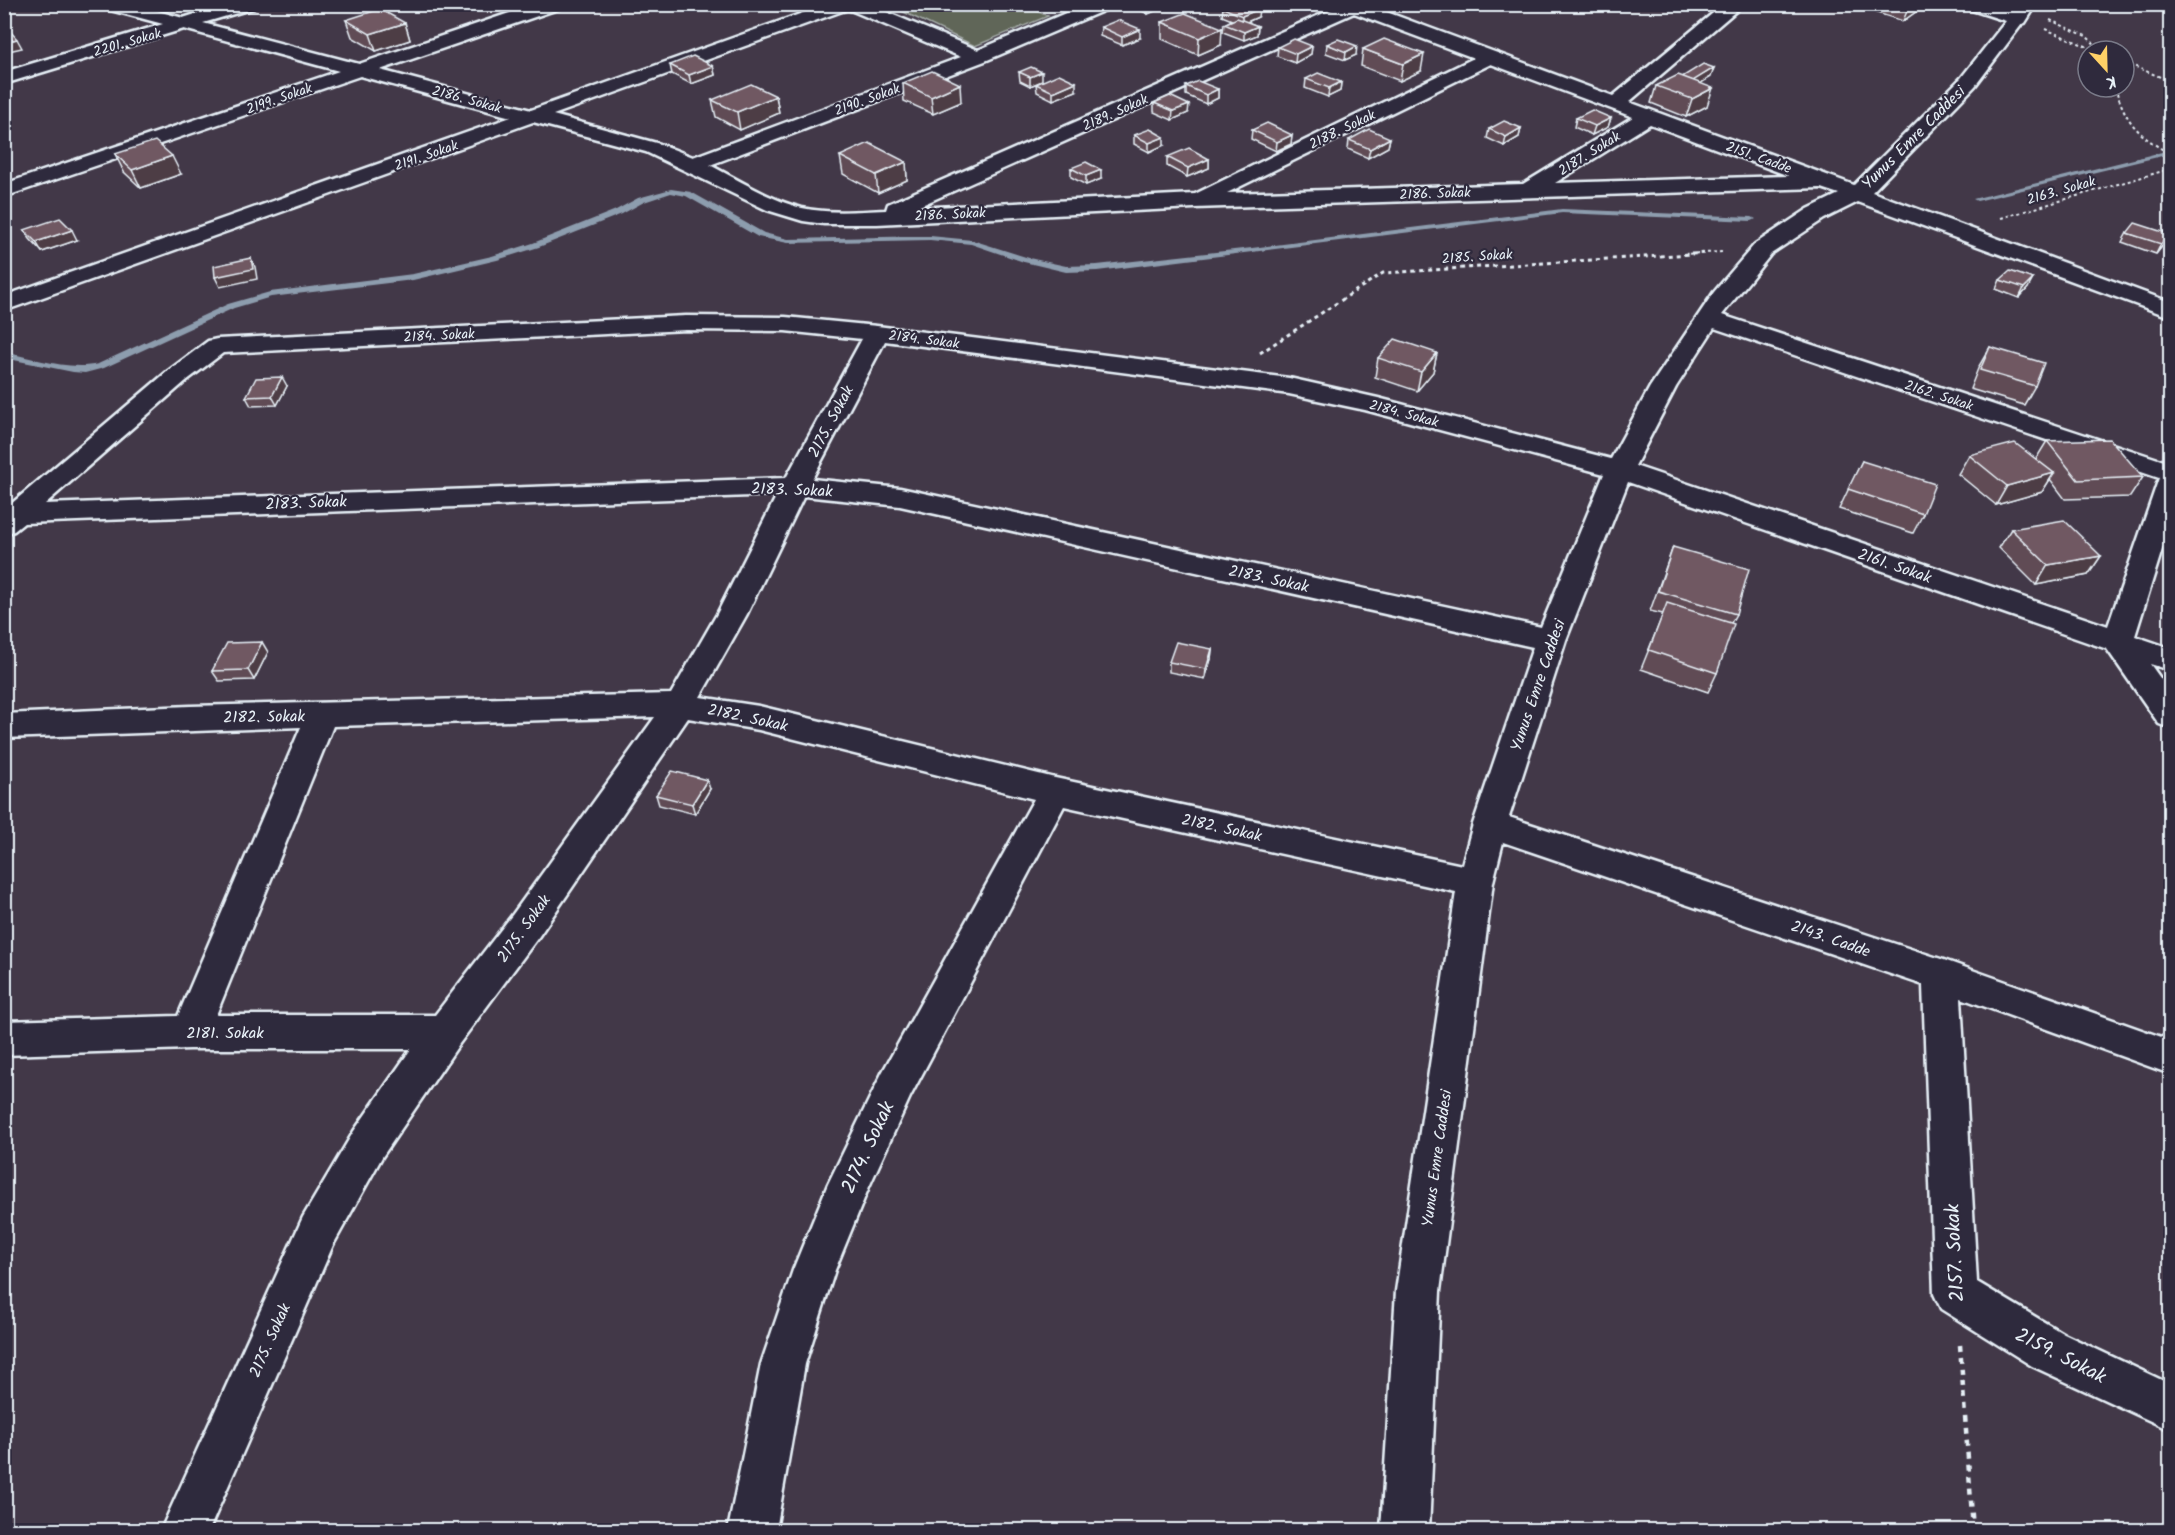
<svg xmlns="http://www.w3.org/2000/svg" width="2175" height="1535" font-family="Kalam,sans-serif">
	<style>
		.green { fill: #616658; stroke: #a4aca8; stroke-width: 1.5 }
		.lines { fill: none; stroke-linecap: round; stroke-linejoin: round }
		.stream { fill: #8d9dae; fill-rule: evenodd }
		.minor-casing { stroke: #e8f1f8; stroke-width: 5 }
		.path-far2 { stroke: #e8f1f8; stroke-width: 2; stroke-dasharray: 3 3; stroke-linecap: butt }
		.path-far1 { stroke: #e8f1f8; stroke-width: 3; stroke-dasharray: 4 4; stroke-linecap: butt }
		.path { stroke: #e8f1f8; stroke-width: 4.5; stroke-dasharray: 6 6; stroke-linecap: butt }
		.minor { fill: #2f2a3d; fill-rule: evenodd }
		.wall { fill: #604c54; stroke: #e8f1f8; stroke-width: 1.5 }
		.shaded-wall { fill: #4e3e45; stroke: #e8f1f8; stroke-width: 1.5 }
		.building { fill: #705862; stroke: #e8f1f8; stroke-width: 1.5 }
		.labels { text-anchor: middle; stroke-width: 4.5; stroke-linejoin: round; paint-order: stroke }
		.far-street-label { font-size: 14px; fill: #e8f1f8; stroke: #2f2a3d }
		.street-label { font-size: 16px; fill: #e8f1f8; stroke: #2f2a3d }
		.near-street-label { font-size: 20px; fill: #e8f1f8; stroke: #2f2a3d }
	</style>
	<rect width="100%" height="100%" fill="#423848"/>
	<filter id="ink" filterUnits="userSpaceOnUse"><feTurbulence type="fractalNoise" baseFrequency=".0167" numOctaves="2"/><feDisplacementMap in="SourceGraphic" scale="12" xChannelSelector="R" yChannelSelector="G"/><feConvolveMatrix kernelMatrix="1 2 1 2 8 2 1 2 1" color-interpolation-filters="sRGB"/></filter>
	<g filter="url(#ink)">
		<polygon class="green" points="889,5 1024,5 1048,16 975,46"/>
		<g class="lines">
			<g class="stream">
				<polygon points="2170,150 2170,154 1977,201 1973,199"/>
				<path d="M671 189 691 192 764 233 788 239 930 236 972 240 1029 258 1066 266 1097 265 1252 248 1562 209 1752 217 1756 219 1752 221 1562 213 1252 252 1097 271 1066 272 1024 262 971 244 930 240 788 243 758 237 686 196 671 193 644 202 622 214 539 247 497 260 413 280 271 297 234 308 104 368 85 373 73 372 4 358V352C34 358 68 371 98 364L228 304 270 292 413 274 492 256 533 243 616 210 638 198Z"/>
			</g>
			<g class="minor-casing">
				<path id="minor" d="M100 4H132L183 18 227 4H257L254 8 203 23 359 64 536 4H564L561 8 380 70 531 110 828 4H867L978 50 1087 4H1113L1110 8 985 61 710 165C739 180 770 200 802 208 829 214 859 211 886 210L888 204 1340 6 1338 4H1365L1613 96 1724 4H1744L1629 102 1854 185 1961 78 2006 21 1966 8 1963 4H1992L2013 11 2018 4H2037L2025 23 2022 24 1975 86 1872 192 2170 302V317L1858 202 1824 219 1771 254 1722 315 2170 463V524L2135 636 2170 648V670L2150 664 2170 692V728L2159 724 2107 649 1628 482 1566 640 1509 817 1941 959 2170 1040V1074L1961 998 1977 1282 2064 1334 2170 1384V1430L2032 1366 1941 1309 1934 1294 1923 985 1503 842 1493 882 1440 1291 1429 1530H1381L1396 1291 1456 892 1064 806 910 1097 868 1189 835 1270 805 1364 776 1530H728L761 1364 793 1270 828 1184 882 1073 1034 799 759 730 688 718 539 936 459 1044 382 1157 333 1245 209 1530H161L303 1217 354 1131 411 1049H190L4 1055V1021L178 1016 301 727 4 738V714L190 706 671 694 717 614 777 495 24 523 14 531 4 534V510L168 371 208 341 217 339 686 316 785 317 877 326 1289 378 1378 398 1611 459 1650 387 1714 292 1755 244 1808 209 1839 194 1821 188 1194 208 877 224H824L803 221 767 210 646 152 533 122 4 311V296L511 117 360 76 4 197V184L339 71 184 29 4 84V72L163 24 103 8ZM848 9 961 57 693 157 660 144 553 115ZM1354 13 1474 58 1195 194 915 208ZM1491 64 1633 117 1523 184 1227 193ZM1650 124 1789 176 1555 183ZM1714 328 2159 478 2108 626 1635 466 1676 387ZM686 330 785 331 862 339 786 478 45 504 186 381 223 353ZM885 341 1289 394 1365 410 1604 474 1541 627 900 488 812 479ZM804 496 900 506 1533 647 1473 824 1462 865 1055 778 759 706 700 697 747 614ZM655 717 513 914 435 1015H216L333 726Z"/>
			</g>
			<g class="path-far2">
				<polyline points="2050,20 2086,36 2102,51"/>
				<polyline points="2045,29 2098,51"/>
				<polyline points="2124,62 2170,81"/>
				<path d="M2115 87C2126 123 2138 135 2170 154"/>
				<polyline points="2001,218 2170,169"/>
				<polyline points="1683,254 1723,252"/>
			</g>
			<polyline class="path-far1" points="1260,353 1383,273 1707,253"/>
			<polyline class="path" points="1960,1345 1973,1530"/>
			<use href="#minor" class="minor"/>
		</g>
		<g class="wall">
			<polygon points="1129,4 1164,4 1164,7 1148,14 1129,5"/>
			<polygon points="1866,4 1925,4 1924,6 1903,21 1864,9"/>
			<polygon points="1223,8 1258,17 1247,22 1258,26 1257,35 1244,40 1223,32 1224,24 1232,20 1222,16"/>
			<polygon points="346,20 405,23 410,40 376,51 352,37"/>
			<polygon points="1162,22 1221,45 1198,55 1162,39"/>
			<polygon points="1101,27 1140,38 1122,45 1100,36"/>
			<polygon points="1327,44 1356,55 1345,60 1326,53"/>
			<polygon points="1312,46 1311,54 1295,63 1277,56 1278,47"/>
			<polygon points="1363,49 1421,71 1400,81 1361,66"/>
			<polygon points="670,65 713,66 715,75 691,84 672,74"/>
			<polygon points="1019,72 1042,81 1030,86 1020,81"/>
			<polygon points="1682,77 1711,77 1700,83 1707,106 1686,117 1651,103 1656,86"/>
			<polygon points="1306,79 1341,82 1340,91 1328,97 1305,88"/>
			<polygon points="903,83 961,102 933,114 904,101"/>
			<polygon points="1036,84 1076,91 1053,100 1037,92"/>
			<polygon points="1186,86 1218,89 1218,98 1206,104 1186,95"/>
			<polygon points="776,96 779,113 740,130 716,117 712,100"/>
			<polygon points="1154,103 1188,113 1172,120 1154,112"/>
			<polygon points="1576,118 1611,118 1608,127 1592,135 1574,127"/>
			<polygon points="1521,128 1519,137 1504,146 1487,138 1489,129"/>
			<polygon points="1252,130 1292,135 1291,144 1276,151 1251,139"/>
			<polygon points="1134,135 1164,145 1149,152 1134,144"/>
			<polygon points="1390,138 1388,147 1368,158 1348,149 1349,140"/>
			<polygon points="115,154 181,174 141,188 124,172"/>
			<polygon points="840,156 906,162 907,180 878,193 843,174"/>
			<polygon points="1167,157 1209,159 1209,168 1187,177 1167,166"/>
			<polygon points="1071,168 1101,179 1086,185 1071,177"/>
			<polygon points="2170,200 2170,208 2167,206"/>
			<polygon points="24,230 77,240 42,252 30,239"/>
			<polygon points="2127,233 2164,244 2156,254 2122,242"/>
			<polygon points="2000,280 2028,288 2019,298 1996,289"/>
			<polygon points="1990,347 2035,386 2024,405 1970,389 1979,366"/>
			<polygon points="1437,353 1433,372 1417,391 1375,377 1378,358"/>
			<polygon points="287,386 277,405 251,406 246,397"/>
			<polygon points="2047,441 2143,477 2130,497 2065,499 2050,479 2042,492 1996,505 1958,474 1969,455 2036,459"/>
			<polygon points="1862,461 1923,514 1913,533 1839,509"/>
			<polygon points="2011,529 2101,556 2088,575 2036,585 1999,548"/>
			<polygon points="1673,547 1736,614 1731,623 1717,673 1708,692 1641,669 1663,614 1650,611"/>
			<polygon points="1212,649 1211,659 1205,679 1169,672 1169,662"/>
			<polygon points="268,652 254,680 219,681 212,671"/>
			<polygon points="710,789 695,814 659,805 656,795"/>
		</g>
		<g class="shaded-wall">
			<polygon points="56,4 69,4 58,8"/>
			<polygon points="1150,4 1164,4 1164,7 1148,14 1148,5"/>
			<polygon points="1910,4 1925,4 1924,6 1903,21"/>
			<polygon points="1259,9 1258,17 1242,24 1242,16"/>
			<polygon points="405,23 410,40 376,51 370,34"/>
			<polygon points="1258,26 1257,35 1244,40 1244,32"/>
			<polygon points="1222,28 1221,45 1198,55 1199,38"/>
			<polygon points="1140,29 1140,38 1122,45 1122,37"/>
			<polygon points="17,39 22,48 4,52 4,42"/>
			<polygon points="1312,46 1311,54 1295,63 1296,54"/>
			<polygon points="1357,46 1356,55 1345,60 1346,52"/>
			<polygon points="1424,54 1421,71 1400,81 1403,64"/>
			<polygon points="713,66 715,75 691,84 689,75"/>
			<polygon points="1714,68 1711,77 1686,92 1688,83"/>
			<polygon points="1042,72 1042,81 1030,86 1030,77"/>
			<polygon points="1076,82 1076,91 1053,100 1053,92"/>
			<polygon points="1341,82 1340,91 1328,97 1329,88"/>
			<polygon points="960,84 961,102 933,114 931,97"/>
			<polygon points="1713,88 1707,106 1686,117 1692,99"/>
			<polygon points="1218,89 1218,98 1206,104 1206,95"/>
			<polygon points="776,96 779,113 740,130 737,112"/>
			<polygon points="1189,105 1188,113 1172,120 1173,111"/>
			<polygon points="1611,118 1608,127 1592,135 1595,126"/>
			<polygon points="1521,128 1519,137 1504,146 1506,137"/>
			<polygon points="1292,135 1291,144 1276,151 1277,142"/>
			<polygon points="1164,137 1164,145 1149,152 1149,143"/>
			<polygon points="1390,138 1388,147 1368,158 1370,149"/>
			<polygon points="172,156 181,174 141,188 132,170"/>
			<polygon points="1209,159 1209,168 1187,177 1188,168"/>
			<polygon points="906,162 907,180 878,193 876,175"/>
			<polygon points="1101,170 1101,179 1086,185 1086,176"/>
			<polygon points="72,230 77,240 42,252 36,242"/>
			<polygon points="2169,234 2164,244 2156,254 2161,244"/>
			<polygon points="251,258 255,267 257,279 220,287 215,277"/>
			<polygon points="2033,279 2028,288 2019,298 2024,288"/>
			<polygon points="1437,353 1433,372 1417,391 1421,372"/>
			<polygon points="282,377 287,386 277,405 272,396"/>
			<polygon points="2054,473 2042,492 1996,505 2007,486"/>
			<polygon points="2101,556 2088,575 2036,585 2048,565"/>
			<polygon points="262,642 268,652 254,680 248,670"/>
			<polygon points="1212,649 1211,659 1205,679 1206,669"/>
			<polygon points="707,780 710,789 695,814 692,804"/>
		</g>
		<g class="building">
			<polygon points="1230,4 1249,4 1259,9 1242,16 1223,8"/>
			<polygon points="380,9 405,23 370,34 346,20"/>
			<polygon points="1185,13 1222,28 1199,38 1162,22"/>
			<polygon points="1237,18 1258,26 1244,32 1224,24"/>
			<polygon points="1118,20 1140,29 1122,37 1101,27"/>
			<polygon points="10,31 17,39 4,42 4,32"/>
			<polygon points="1294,39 1312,46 1296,54 1278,47"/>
			<polygon points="1338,39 1357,46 1346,52 1327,44"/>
			<polygon points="1384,39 1424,54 1403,64 1363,49"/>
			<polygon points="693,56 713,66 689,75 670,65"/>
			<polygon points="1703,64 1714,68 1693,81 1682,77"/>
			<polygon points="1031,67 1042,72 1030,77 1019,72"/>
			<polygon points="932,71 960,84 931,97 903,83"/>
			<polygon points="1318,73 1341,82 1329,88 1306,79"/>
			<polygon points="1059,74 1076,82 1053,92 1036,84"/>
			<polygon points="1678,75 1713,88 1692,99 1656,86"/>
			<polygon points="1198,81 1218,89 1206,95 1186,86"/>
			<polygon points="751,84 776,96 737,112 712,100"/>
			<polygon points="1170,96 1189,105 1173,111 1154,103"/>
			<polygon points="1592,110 1611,118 1595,126 1576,118"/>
			<polygon points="1504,121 1521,128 1506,137 1489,129"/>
			<polygon points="1267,123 1292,135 1277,142 1252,130"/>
			<polygon points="1150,129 1164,137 1149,143 1134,135"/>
			<polygon points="1369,129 1390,138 1370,149 1349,140"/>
			<polygon points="155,141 172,156 132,170 115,154"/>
			<polygon points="869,143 906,162 876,175 840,156"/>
			<polygon points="1189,148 1209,159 1188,168 1167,157"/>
			<polygon points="1086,162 1101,170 1086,176 1071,168"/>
			<polygon points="60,218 72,230 36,242 24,230"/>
			<polygon points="2135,223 2169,234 2161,244 2127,233"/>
			<polygon points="251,258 253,269 215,277 214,266"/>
			<polygon points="2010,271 2033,279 2024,288 2000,280"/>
			<polygon points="1395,339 1437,353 1421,372 1378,358"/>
			<polygon points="1990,347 2044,363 2035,386 1980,370"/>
			<polygon points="282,377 272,396 246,397 256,378"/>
			<polygon points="2110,439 2143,477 2078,480 2047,441"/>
			<polygon points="2015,443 2054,473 2007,486 1969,455"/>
			<polygon points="1862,461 1935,484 1923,514 1848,489"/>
			<polygon points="2064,520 2101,556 2048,565 2011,529"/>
			<polygon points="1673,547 1749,569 1736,614 1658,591"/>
			<polygon points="1667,603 1734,624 1717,673 1649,650"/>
			<polygon points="262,642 248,670 212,671 227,643"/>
			<polygon points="1176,642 1212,649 1206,669 1169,662"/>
			<polygon points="672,771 707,780 692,804 656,795"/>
		</g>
	</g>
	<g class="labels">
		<g class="far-street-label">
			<text transform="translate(127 42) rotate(-16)" y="5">2201. Sokak</text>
			<text transform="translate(279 98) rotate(-19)" y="5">2199. Sokak</text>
			<text transform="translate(467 99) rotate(15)" y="5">2186. Sokak</text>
			<text transform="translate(867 99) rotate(-20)" y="5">2190. Sokak</text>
			<text transform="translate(1115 112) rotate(-24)" y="5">2189. Sokak</text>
			<text transform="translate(1342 129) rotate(-26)" y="5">2188. Sokak</text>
			<text transform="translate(1589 153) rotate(-32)" y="5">2187. Sokak</text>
			<text transform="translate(426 155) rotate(-19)" y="5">2191. Sokak</text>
			<text transform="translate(1759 157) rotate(20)" y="5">2151. Cadde</text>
			<text transform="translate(2061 190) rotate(-16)" y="5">2163. Sokak</text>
			<text transform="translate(1435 193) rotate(-2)" y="5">2186. Sokak</text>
			<text transform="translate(950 214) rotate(-3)" y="5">2186. Sokak</text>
			<text transform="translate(1477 256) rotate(-4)" y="5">2185. Sokak</text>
			<text transform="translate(439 335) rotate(-3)" y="5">2184. Sokak</text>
			<text transform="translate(924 339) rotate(7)" y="5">2184. Sokak</text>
			<text transform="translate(1939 395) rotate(18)" y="5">2162. Sokak</text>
			<text transform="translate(1404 413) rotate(15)" y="5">2184. Sokak</text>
		</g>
		<g class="street-label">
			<text transform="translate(1913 137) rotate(-45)" y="6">Yunus Emre Caddesi</text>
			<text transform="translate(830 421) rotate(-62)" y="6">2175. Sokak</text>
			<text transform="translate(792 489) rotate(2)" y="6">2183. Sokak</text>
			<text transform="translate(306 502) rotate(-2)" y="6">2183. Sokak</text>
			<text transform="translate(1895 565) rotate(19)" y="6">2161. Sokak</text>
			<text transform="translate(1269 578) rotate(12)" y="6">2183. Sokak</text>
			<text transform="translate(1537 685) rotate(-71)" y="6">Yunus Emre Caddesi</text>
			<text transform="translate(264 716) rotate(-1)" y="6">2182. Sokak</text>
			<text transform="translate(748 717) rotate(12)" y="6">2182. Sokak</text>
			<text transform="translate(1222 827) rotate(12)" y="6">2182. Sokak</text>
			<text transform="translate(523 928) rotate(-54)" y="6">2175. Sokak</text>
			<text transform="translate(1831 938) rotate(19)" y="6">2143. Cadde</text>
			<text x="225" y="1038">2181. Sokak</text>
			<text transform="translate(1436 1158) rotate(-82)" y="6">Yunus Emre Caddesi</text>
			<text transform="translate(269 1340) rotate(-66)" y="6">2175. Sokak</text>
		</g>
		<g class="near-street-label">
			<text transform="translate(867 1147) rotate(-65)" y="7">2174. Sokak</text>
			<text transform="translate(1954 1253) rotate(-93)" y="7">2157. Sokak</text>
			<text transform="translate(2061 1355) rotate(27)" y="7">2159. Sokak</text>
		</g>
	</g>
	<rect width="2175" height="1535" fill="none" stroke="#2f2a3d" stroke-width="24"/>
	<rect x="12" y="12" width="2151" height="1511" fill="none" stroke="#e8f1f8" stroke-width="2" filter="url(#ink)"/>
	<g transform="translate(2106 69) rotate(158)"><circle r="28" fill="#2f2a3d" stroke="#797a88" stroke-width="1.5"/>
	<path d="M0-4.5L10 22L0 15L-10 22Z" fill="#ffd166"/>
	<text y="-9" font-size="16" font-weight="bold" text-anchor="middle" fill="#e8f1f8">K</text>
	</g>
</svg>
